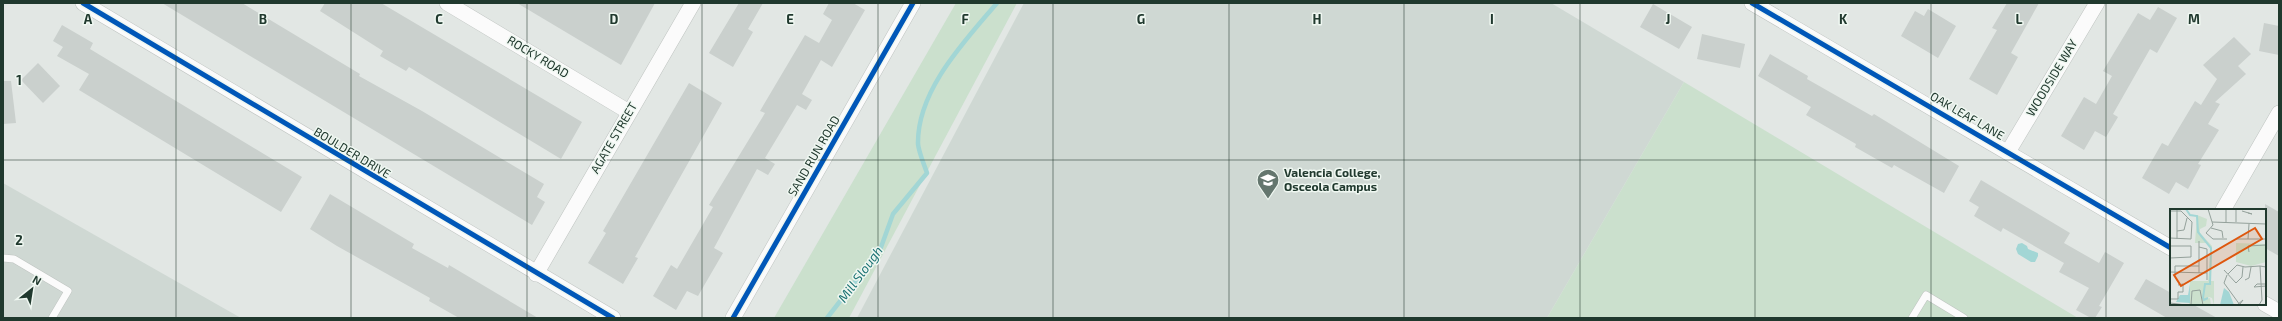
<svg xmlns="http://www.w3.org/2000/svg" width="2282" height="321" font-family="'Exo 2',sans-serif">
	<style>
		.built { fill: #cfd8d3 }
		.green { fill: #cbe0cd }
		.water { fill: #a2d6d5 }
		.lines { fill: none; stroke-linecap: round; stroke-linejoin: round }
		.stream { stroke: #a2d6d5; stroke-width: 4.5 }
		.building { fill: #cad0cd }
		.lane-casing { stroke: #bfc4c1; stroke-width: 8 }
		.street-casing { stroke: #bfc4c1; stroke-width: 16 }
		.lane { stroke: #fbfbfb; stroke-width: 7 }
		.street { stroke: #fbfbfb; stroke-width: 15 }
		.cycleway-casing { stroke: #eff7f1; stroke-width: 8 }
		.cycleway { stroke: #0057b8; stroke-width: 5 }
		.grid { fill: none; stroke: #20392e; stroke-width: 1; stroke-opacity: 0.55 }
		.labels { text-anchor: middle; stroke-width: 3; stroke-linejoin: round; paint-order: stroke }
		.street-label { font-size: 12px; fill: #20392e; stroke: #eff7f1 }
		.poi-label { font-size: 12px; font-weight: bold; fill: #20392e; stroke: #eff7f1; text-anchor: start }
		.water-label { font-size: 13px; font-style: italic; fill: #1c7373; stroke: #eff7f1 }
		.inset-river { fill: none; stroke: #a2d6d5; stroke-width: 2 }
		.inset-road { fill: none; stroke: #94a19b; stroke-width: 1 }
		.view { fill: #de570e; fill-opacity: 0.15; stroke: #de570e; stroke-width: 2 }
		.inset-edge { fill: none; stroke: #20392e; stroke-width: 2 }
		.grid-label { font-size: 13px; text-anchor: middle; font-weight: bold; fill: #20392e; stroke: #eff7f1; stroke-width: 3; stroke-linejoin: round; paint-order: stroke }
	</style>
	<rect width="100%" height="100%" fill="#e2e7e4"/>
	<g class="built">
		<polygon points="1024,3 1551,3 1684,82 1547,318 857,318"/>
		<polygon points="3,183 241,318 3,318"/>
	</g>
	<g class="green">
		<polygon points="956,3 1017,3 849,318 774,318"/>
		<polygon points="1684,82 2078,318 1547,318"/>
	</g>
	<polygon class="water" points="2022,243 2027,246 2028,249 2038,253 2038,256 2035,262 2031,262 2018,254 2016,249 2018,244"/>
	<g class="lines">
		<path class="stream" d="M827 318 880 250 893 214 927 173C924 164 919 153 918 144 917 90 965 41 997 3"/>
	</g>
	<g class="building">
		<polygon points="162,3 242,3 360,74 359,76 422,111 544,184 537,197 545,202 532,225"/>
		<polygon points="325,3 381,3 582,122 561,159 409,67 406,71 380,56 383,51 320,11"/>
		<polygon points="517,3 655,3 621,65"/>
		<polygon points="739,3 763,3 748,29 753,32 733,67 709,53"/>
		<polygon points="829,3 853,3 865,10 832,67 821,60 802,94 812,100 806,110 797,105 765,158 775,164 768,175 757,169 714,248 723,253 698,296 687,291 676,310 653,296 671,265 677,269 713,207 709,205 765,113 760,111 805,35 819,43 832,20 823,14"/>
		<polygon points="2007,3 2039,3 2011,53 2018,57 1997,95 1969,79 1997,30 1992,28"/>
		<polygon points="1653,4 1692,27 1679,49 1640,27"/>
		<polygon points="2158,7 2177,18 2157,53 2150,49 2113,114 2118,117 2106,137 2095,131 2084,150 2061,136 2084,97 2096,104 2112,76 2103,71 2138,13 2150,20"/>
		<polygon points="1928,9 1956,26 1938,58 1901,36 1915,11 1924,16"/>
		<polygon points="2264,23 2279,26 2279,55 2259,51"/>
		<polygon points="62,25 93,43 90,49 302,177 281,212 79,90 89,74 57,56 63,47 53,41"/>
		<polygon points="1702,34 1745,44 1740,68 1697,59"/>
		<polygon points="2234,37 2251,54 2238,66 2246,74 2215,102 2220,104 2208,124 2219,130 2198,164 2201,165 2188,189 2176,182 2169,194 2142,178 2162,143 2168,146 2195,101 2201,105 2217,79 2203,65"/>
		<polygon points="1770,54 1808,76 1807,79 1872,116 1874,114 1959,166 1944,193 1894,165 1892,168 1855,147 1856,144 1806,115 1811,107 1758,76"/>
		<polygon points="38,63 60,86 43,103 21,80"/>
		<polygon points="3,81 11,81 16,123 3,124"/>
		<polygon points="689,83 722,103 635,257 638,258 623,284 588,263 606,233 603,231"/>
		<polygon points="1981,180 2070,233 2064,243 2099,263 2105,252 2124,263 2099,306 2102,307 2095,318 2091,318 2076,310 2089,288 2059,272 2064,263 2003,228 2001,232 1974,216 1979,207 1969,201"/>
		<polygon points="330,194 414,244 412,248 448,268 449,265 538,318 459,318 429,301 430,298 337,246 310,229"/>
		<polygon points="2265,204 2279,212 2279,256 2265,248"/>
		<polygon points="2146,279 2171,293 2171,304 2192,304 2217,318 2167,318 2134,299"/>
	</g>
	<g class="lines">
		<g class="lane-casing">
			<g id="lane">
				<polyline points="3,258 14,259 68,291 52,318"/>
				<polyline points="1912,318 1926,295 1964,318"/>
			</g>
		</g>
		<g class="street-casing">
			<g id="street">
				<polyline points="83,3 613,318"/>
				<polyline points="447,3 629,112"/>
				<polyline points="1752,3 2171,248"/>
				<polyline points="2008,152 2097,3"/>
				<polyline points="2223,210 2279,113"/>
				<polyline points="536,274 693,3"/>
				<polyline points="2265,304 2279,312"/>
				<polyline points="733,318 913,3"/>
			</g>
		</g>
		<use href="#lane" class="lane"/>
		<use href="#street" class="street"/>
		<g class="cycleway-casing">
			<g id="cycleway">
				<polyline points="83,3 613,318"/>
				<polyline points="1752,3 2171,248"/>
				<polyline points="733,318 913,3"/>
			</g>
		</g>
		<use href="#cycleway" class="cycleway"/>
	</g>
	<path class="grid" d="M176 3V318M351 3V318M527 3V318M702 3V318M878 3V318M1053 3V318M1229 3V318M1404 3V318M1580 3V318M1755 3V318M1931 3V318M2106 3V318M3 160H2279"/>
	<defs>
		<g id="university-pin" transform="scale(1.15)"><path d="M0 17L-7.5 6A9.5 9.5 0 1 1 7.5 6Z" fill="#64766e" stroke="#eff7f1"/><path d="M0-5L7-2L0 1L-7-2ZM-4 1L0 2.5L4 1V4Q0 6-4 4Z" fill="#fff"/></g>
	</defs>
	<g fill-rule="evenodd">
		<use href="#university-pin" x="1268" y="180"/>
	</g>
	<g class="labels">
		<g class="street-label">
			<text transform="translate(538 57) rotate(31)" y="4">ROCKY ROAD</text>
			<text transform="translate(2052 78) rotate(-59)" y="4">WOODSIDE WAY</text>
			<text transform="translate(1967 116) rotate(30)" y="4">OAK LEAF LANE</text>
			<text transform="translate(614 138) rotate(-60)" y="4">AGATE STREET</text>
			<text transform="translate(352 153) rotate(31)" y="4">BOULDER DRIVE</text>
			<text transform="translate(814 156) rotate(-60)" y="4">SAND RUN ROAD</text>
		</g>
		<g class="poi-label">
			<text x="1284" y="177">Valencia College,<tspan x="1284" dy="14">Osceola Campus</tspan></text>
		</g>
		<g class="water-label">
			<text transform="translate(860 274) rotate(-54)" y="5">Mill Slough</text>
		</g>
	</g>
	<g transform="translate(2170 209)">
		<rect width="96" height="96" fill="#e2e7e4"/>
		<path d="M27 6 37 10 36 17 30 20V24L42 37 41 72H44V96L42 89 39 88 35 91 40 89 41 96H19L20 72H38L41 40 37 34H25ZM66 34 96 35V53L81 57 66 53Z" fill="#cbe0cd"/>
		<path d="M20 75V94L6 93 10 86H18ZM54 79 59 83 64 96H50Z" fill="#a2d6d5"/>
		<path class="inset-river" d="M16 0 20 6 27 7 28 23 41 39 40 75H35L33 89 34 91 38 89"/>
		<path class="inset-road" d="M38 0 43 16 36 24 43 30H57M56 0V13M0 2H11L22 13 21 30 0 29M72 2 82 5 78 4M42 13 96 15M66 13V0M41 19 52 22 53 29M7 22 14 21 17 9M7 30V0M66 30H96M78 30 79 15M29 32V64M0 37H21V48L0 49M29 38 37 40V71M79 43 78 37 96 36M54 61 66 74 72 68 73 58M0 63 37 64M58 65 67 56 75 58 90 57M57 66 54 74 70 96M5 67V57H29M75 71 79 69 81 58M96 75H87L84 78 96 77M0 90H8V83H13V75L8 76M0 94 16 96M21 96 22 82 30 81 33 96M67 96 73 91 70 95M89 96 92 91 90 57 96 58"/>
		<path class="view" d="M85 19 92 30 11 77 4 66Z"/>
		<rect width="96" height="96" class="inset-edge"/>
	</g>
	<g class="grid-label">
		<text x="88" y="24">A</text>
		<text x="263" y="24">B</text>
		<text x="439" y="24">C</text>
		<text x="614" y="24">D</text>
		<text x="790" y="24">E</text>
		<text x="965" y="24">F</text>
		<text x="1141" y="24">G</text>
		<text x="1317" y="24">H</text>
		<text x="1492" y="24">I</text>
		<text x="1668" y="24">J</text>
		<text x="1843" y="24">K</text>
		<text x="2019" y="24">L</text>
		<text x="2194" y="24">M</text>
		<text x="19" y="85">1</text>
		<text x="19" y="245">2</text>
	</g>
	<rect width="2282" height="321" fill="none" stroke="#20392e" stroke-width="8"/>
	<g transform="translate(32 289) rotate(30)" stroke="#eff7f1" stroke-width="3" paint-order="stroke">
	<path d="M0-3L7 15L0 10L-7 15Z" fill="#20392e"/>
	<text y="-6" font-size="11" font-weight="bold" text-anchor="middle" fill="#20392e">N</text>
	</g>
</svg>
